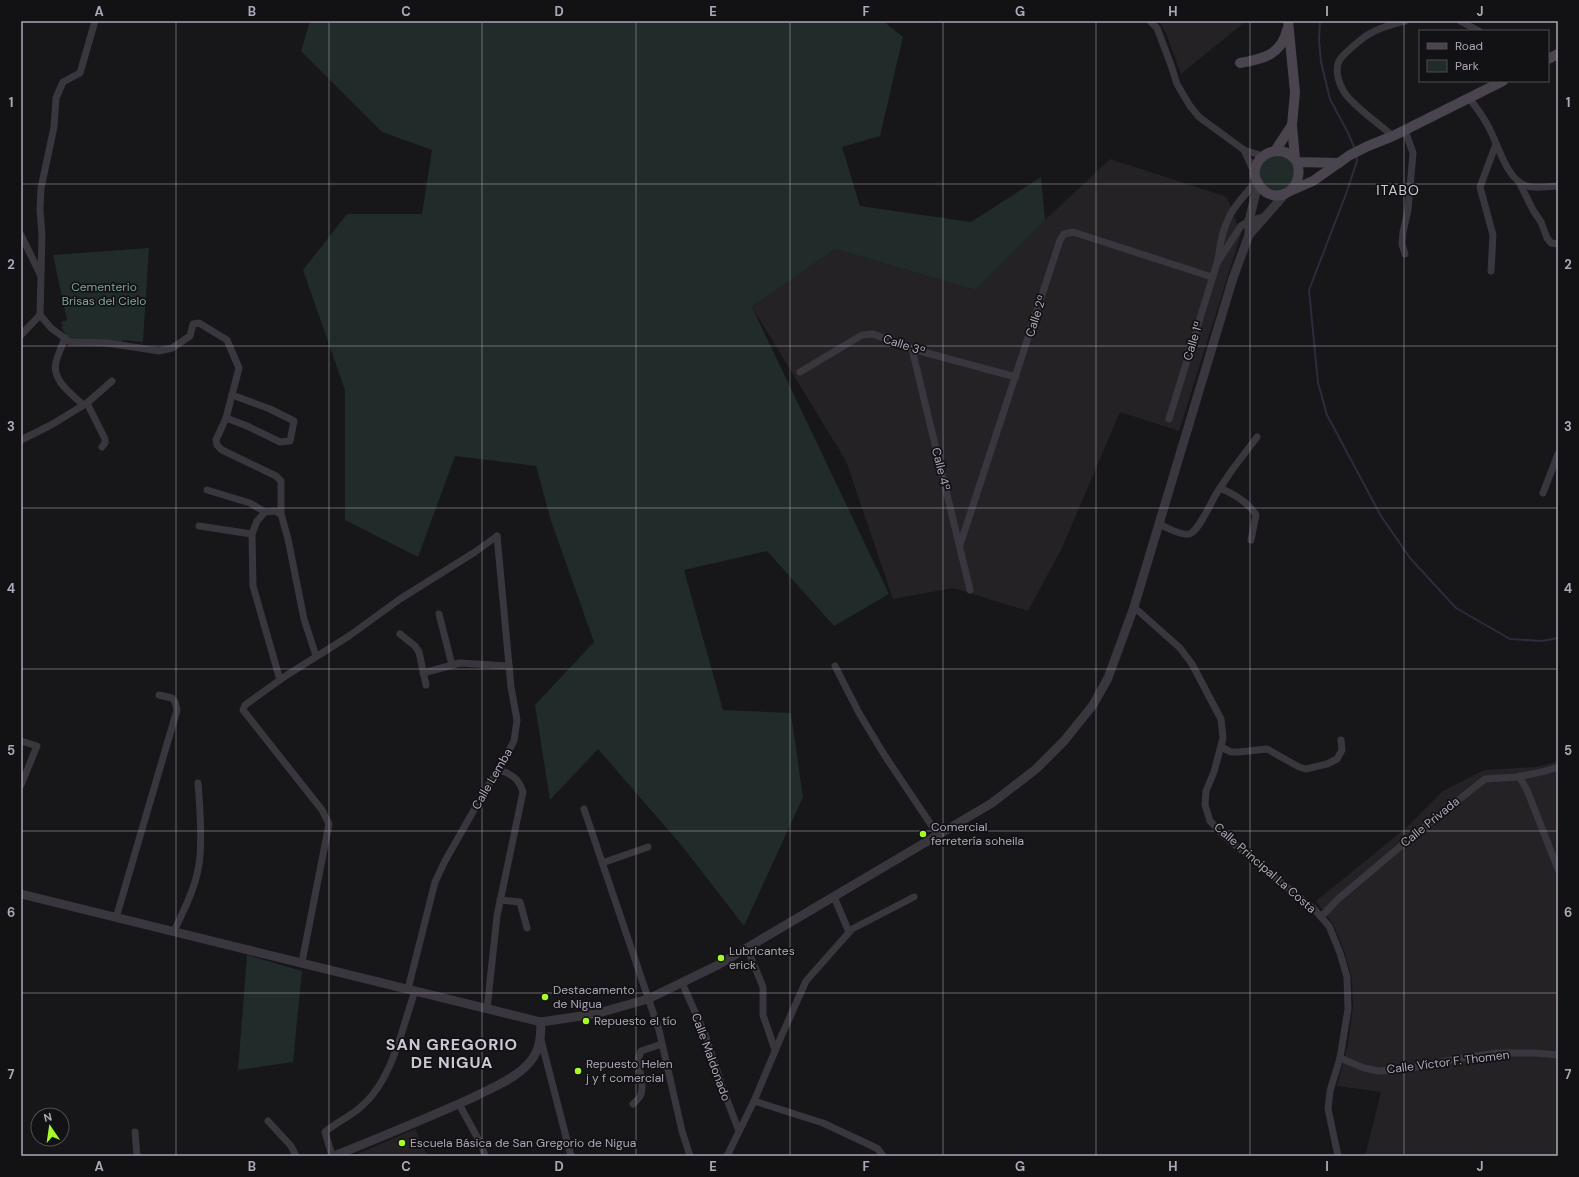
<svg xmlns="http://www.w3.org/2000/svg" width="1579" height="1177" font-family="'DM Sans',sans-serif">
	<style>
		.built { fill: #242225 }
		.green { fill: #212b29 }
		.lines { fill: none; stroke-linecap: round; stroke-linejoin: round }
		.stream { stroke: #2e2b3c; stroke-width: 2 }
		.minor { stroke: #3a363d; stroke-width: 7 }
		.tertiary { stroke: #3a363d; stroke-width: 9 }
		.secondary { stroke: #49444d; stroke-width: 10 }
		.grid { fill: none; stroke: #afa7b8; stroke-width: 1; stroke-opacity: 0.55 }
		.poi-dot { fill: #a6fb2a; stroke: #121113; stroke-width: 1.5 }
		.labels { text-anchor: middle; stroke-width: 3.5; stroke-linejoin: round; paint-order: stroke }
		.park-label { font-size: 12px; fill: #7da49d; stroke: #121113 }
		.street-label { font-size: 12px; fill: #afa7b8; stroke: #121113 }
		.poi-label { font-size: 12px; fill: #afa7b8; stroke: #121113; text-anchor: start }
		.quarter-label { font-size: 14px; letter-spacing: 1px; fill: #cec8d4; stroke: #121113 }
		.district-label { font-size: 16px; font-weight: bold; letter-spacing: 1px; fill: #cec8d4; stroke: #121113 }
		.neatline { fill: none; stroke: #afa7b8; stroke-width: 1.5 }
		.grid-label { font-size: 13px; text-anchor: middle; font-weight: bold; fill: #afa7b8 }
	</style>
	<rect width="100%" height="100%" fill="#171618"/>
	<g class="built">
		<polygon points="1159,21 1246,21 1181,74 1166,33"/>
		<polygon points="1110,159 1227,197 1241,234 1179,431 1120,412 1062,548 1028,611 953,588 893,599 846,461 752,307 835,249 975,290 1045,220"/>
		<polygon points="1558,757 1558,1156 1365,1156 1381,1092 1337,1086 1348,1044 1353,1006 1352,979 1344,950 1333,924 1316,901 1406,828 1443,791 1484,770 1537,767 1555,762"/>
		<polygon points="415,1129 427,1156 353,1156"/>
	</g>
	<g class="green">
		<polygon points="310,21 883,21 903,37 880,136 842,147 860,206 971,222 1041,177 1045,220 975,290 835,249 752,307 889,594 834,626 767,551 684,570 723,710 791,713 803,797 744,926 682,846 598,749 550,800 535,705 594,642 551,521 536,466 455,456 418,557 345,520 345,390 303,270 347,214 422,214 432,150 382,132 301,51"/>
		<polygon points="1283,154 1293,162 1295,182 1278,192 1262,185 1259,167 1265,157"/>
		<polygon points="149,248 143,342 122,340 122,343 70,339 61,328 63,326 61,322 67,320 53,255"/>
		<polygon points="247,955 302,971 293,1062 238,1070"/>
	</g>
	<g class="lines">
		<g class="stream">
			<polyline points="1320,21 1319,40 1321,62 1330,99 1348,133 1355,149"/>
			<polyline points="1356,155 1357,161 1346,194 1309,290 1318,383 1327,415 1381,516 1410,558 1456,608 1510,639 1542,641 1558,638"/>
		</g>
		<g class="minor">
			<polyline points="1150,21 1157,28 1171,65 1177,84 1190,106 1199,117 1244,150 1263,156"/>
			<polyline points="1460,21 1479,31"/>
			<path d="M1469 98C1476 107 1483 116 1488 126 1498 143 1506 180 1527 186 1536 189 1549 186 1558 186"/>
			<path d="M1393 136C1378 123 1360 111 1347 96 1340 87 1334 72 1339 61 1342 55 1364 36 1371 33 1381 27 1394 24 1405 21"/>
			<polyline points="1244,150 1255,174"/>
			<polyline points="1519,182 1533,210 1541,222 1547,238 1551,243 1558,244"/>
			<polyline points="21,235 40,274"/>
			<polyline points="1405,254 1402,244 1403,232 1408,210 1413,153 1405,130"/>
			<path d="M1218 259C1223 220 1231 209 1257 181"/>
			<polyline points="1491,271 1493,235 1480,187 1496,144"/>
			<polyline points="40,315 51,328 70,342 107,343 159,351 172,348 190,336 193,324 199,323 227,340 239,368 226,418 216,440 217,445 222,450 276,476 281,481 281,514"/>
			<polyline points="21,335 40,315 42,235 40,210 41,188 54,127 56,98 63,82 80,73 95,21"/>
			<path d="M65 338C62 346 58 354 56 362 51 380 72 394 83 405"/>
			<polyline points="912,349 970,590"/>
			<polyline points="800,372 862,335 873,334 912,349 1016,377"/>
			<polyline points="87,403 105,439 105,443 102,447"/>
			<polyline points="226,418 247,426 280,442 290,441 294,421 270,409 232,395"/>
			<polyline points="1169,419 1217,263 1241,226 1249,221 1264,217"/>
			<polyline points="21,440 51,425 87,403 112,381"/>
			<polyline points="1220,488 1232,470 1257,437"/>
			<polyline points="207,490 250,503 265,512"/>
			<polyline points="1543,493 1558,454"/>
			<path d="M1159 524C1165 527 1182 536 1189 534 1200 531 1212 498 1220 488 1234 494 1248 502 1256 515L1251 540"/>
			<polyline points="199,526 252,534"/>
			<polyline points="960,545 1060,240 1064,234 1073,232 1212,277"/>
			<polyline points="1134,607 1180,648 1192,664 1221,719 1223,738 1214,772 1206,791 1205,805 1210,821 1224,836 1315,910 1329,926 1340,953 1347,977 1348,1009 1340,1058 1330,1091 1328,1109 1338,1156"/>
			<polyline points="439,614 452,665"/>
			<polyline points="400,634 415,646 419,652 426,685"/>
			<polyline points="835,666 859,713 885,756 938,835"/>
			<polyline points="423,673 460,663 509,666"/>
			<polyline points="280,680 253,586 252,534 257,521 265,512 275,511 281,514 288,539 304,619 316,656"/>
			<polyline points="21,741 37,746 21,785"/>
			<polyline points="1221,747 1231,752 1239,752 1267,749 1299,767 1306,769 1327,764 1337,759 1342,750 1341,740"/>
			<polyline points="1519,776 1527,790 1558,869"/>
			<polyline points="584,809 659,1030 682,1131 690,1156"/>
			<polyline points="602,863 648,847"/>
			<polyline points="834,897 849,932"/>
			<polyline points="500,900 520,902 527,928"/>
			<polyline points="1321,917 1338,899 1414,835 1485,779 1517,777 1546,771 1558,767"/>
			<polyline points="116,918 177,710 175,702 172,698 159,695"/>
			<path d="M174 931C185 908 198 883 200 856 202 832 200 807 198 783"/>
			<polyline points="747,948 763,987 763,1015 775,1050"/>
			<polyline points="302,962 329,824 322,810 243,710 245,705 284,677 349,636 400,599 475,552 497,536"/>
			<polyline points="682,983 705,1034 724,1092 739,1131"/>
			<polyline points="408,989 435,882 445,861 487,787 499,770 514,741 517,720 511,687 497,536"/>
			<path d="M487 1009 497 916 523 792C519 779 512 774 499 770"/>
			<polyline points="541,1040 571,1156"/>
			<polyline points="1340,1058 1364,1068 1379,1071 1401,1070 1451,1060 1496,1053 1535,1053 1558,1055"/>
			<polyline points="754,1101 823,1123 870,1145 878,1149 883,1156"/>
			<polyline points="459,1104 482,1146 485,1156"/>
			<path d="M633 1104C636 1101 640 1098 641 1094 646 1080 634 1065 641 1051L662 1044"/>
			<polyline points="268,1121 291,1146 296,1156"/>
			<polyline points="135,1132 137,1156"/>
			<path d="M332 1156 325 1132C336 1122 352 1116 363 1105 393 1078 402 1028 415 991"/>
			<polyline points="727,1156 754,1101 781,1037 806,981 852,929 914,897"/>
		</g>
		<g class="tertiary">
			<polyline points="1249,235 1285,194"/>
			<polyline points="21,894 541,1022 595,1014 648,999 718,965 992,803 1036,769 1064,741 1093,705 1108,678 1134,607 1233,278 1249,235 1249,221 1258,184"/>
			<path d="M334 1156C381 1137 428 1118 474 1097 491 1088 510 1081 524 1068 539 1055 541 1041 541 1022"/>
		</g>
		<g class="secondary">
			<polyline points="1288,21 1295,92 1292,125 1295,159"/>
			<polyline points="1548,59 1558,54"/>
			<path d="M1240 63C1263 59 1281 55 1287 30"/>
			<polyline points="1275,151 1292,125"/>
			<path d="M1297 162C1306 190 1274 208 1259 185 1242 161 1280 136 1297 162L1339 163"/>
			<polyline points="1290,191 1313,181 1350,155 1368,146 1393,136 1503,81"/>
		</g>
	</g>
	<path class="grid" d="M176 21V1156M329 21V1156M482 21V1156M636 21V1156M790 21V1156M943 21V1156M1096 21V1156M1250 21V1156M1404 21V1156M21 184H1558M21 346H1558M21 508H1558M21 669H1558M21 831H1558M21 993H1558"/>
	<g class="poi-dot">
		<circle cx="923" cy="834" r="4"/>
		<circle cx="721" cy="958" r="4"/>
		<circle cx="545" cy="997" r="4"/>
		<circle cx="586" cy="1021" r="4"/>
		<circle cx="578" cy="1071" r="4"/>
		<circle cx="402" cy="1143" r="4"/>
	</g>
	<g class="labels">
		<g class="park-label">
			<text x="104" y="291">Cementerio<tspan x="104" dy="14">Brisas del Cielo</tspan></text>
		</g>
		<g class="street-label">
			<text transform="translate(1036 316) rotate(-72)" y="4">Calle 2ª</text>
			<text transform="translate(1193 341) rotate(-73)" y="4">Calle 1ª</text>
			<text transform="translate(904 345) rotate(18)" y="4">Calle 3ª</text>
			<text transform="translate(941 469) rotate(76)" y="4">Calle 4ª</text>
			<text transform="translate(492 779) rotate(-60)" y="4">Calle Lemba</text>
			<text transform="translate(1430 822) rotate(-39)" y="4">Calle Privada</text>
			<text transform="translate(1265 868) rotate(41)" y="4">Calle Principal La Costa</text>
			<text transform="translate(711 1057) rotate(70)" y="4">Calle Maldonado</text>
			<text transform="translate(1448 1062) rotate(-7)" y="4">Calle Víctor F. Thomen</text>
		</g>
		<g class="poi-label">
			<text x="931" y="831">Comercial<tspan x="931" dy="14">ferretería soheila</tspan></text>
			<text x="729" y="955">Lubricantes<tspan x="729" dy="14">erick</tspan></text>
			<text x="553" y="994">Destacamento<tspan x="553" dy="14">de Nigua</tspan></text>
			<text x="594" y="1025">Repuesto el tío</text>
			<text x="586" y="1068">Repuesto Helen<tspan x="586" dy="14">j y f comercial</tspan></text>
			<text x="410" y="1147">Escuela Básica de San Gregorio de Nigua</text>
		</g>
		<g class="quarter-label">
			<text x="1398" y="195">ITABO</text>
		</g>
		<g class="district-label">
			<text x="452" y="1050">SAN GREGORIO<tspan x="452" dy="18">DE NIGUA</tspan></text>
		</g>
	</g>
	<rect width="1579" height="1177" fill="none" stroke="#121113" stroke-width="44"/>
	<rect x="1419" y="30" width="130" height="52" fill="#121113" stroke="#514d55"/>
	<rect x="1427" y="43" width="20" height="6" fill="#49444d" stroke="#514d55"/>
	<text x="1455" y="50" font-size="12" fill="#afa7b8">Road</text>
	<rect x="1427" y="60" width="20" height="12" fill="#212b29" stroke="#514d55"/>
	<text x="1455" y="70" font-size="12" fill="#afa7b8">Park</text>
	<g transform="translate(50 1127) rotate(347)"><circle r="19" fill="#121113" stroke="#514d55"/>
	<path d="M0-3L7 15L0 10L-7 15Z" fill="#a6fb2a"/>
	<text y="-6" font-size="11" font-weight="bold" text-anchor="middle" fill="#afa7b8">N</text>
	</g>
	<rect x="22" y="22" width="1535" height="1133" class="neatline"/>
	<g class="grid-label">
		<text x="99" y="16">A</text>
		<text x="252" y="16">B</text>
		<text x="406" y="16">C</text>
		<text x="559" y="16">D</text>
		<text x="713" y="16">E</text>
		<text x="866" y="16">F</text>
		<text x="1020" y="16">G</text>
		<text x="1173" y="16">H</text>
		<text x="1327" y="16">I</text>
		<text x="1480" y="16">J</text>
		<text x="11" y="107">1</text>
		<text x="1568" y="107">1</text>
		<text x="11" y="269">2</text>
		<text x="1568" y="269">2</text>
		<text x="11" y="431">3</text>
		<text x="1568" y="431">3</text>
		<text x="11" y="593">4</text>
		<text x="1568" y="593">4</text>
		<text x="11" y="755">5</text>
		<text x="1568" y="755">5</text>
		<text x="11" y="917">6</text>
		<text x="1568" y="917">6</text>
		<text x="11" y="1079">7</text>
		<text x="1568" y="1079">7</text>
		<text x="99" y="1171">A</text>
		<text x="252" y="1171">B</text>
		<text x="406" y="1171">C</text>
		<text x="559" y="1171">D</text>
		<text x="713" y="1171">E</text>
		<text x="866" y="1171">F</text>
		<text x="1020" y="1171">G</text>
		<text x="1173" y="1171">H</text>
		<text x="1327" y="1171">I</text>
		<text x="1480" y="1171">J</text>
	</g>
</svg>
